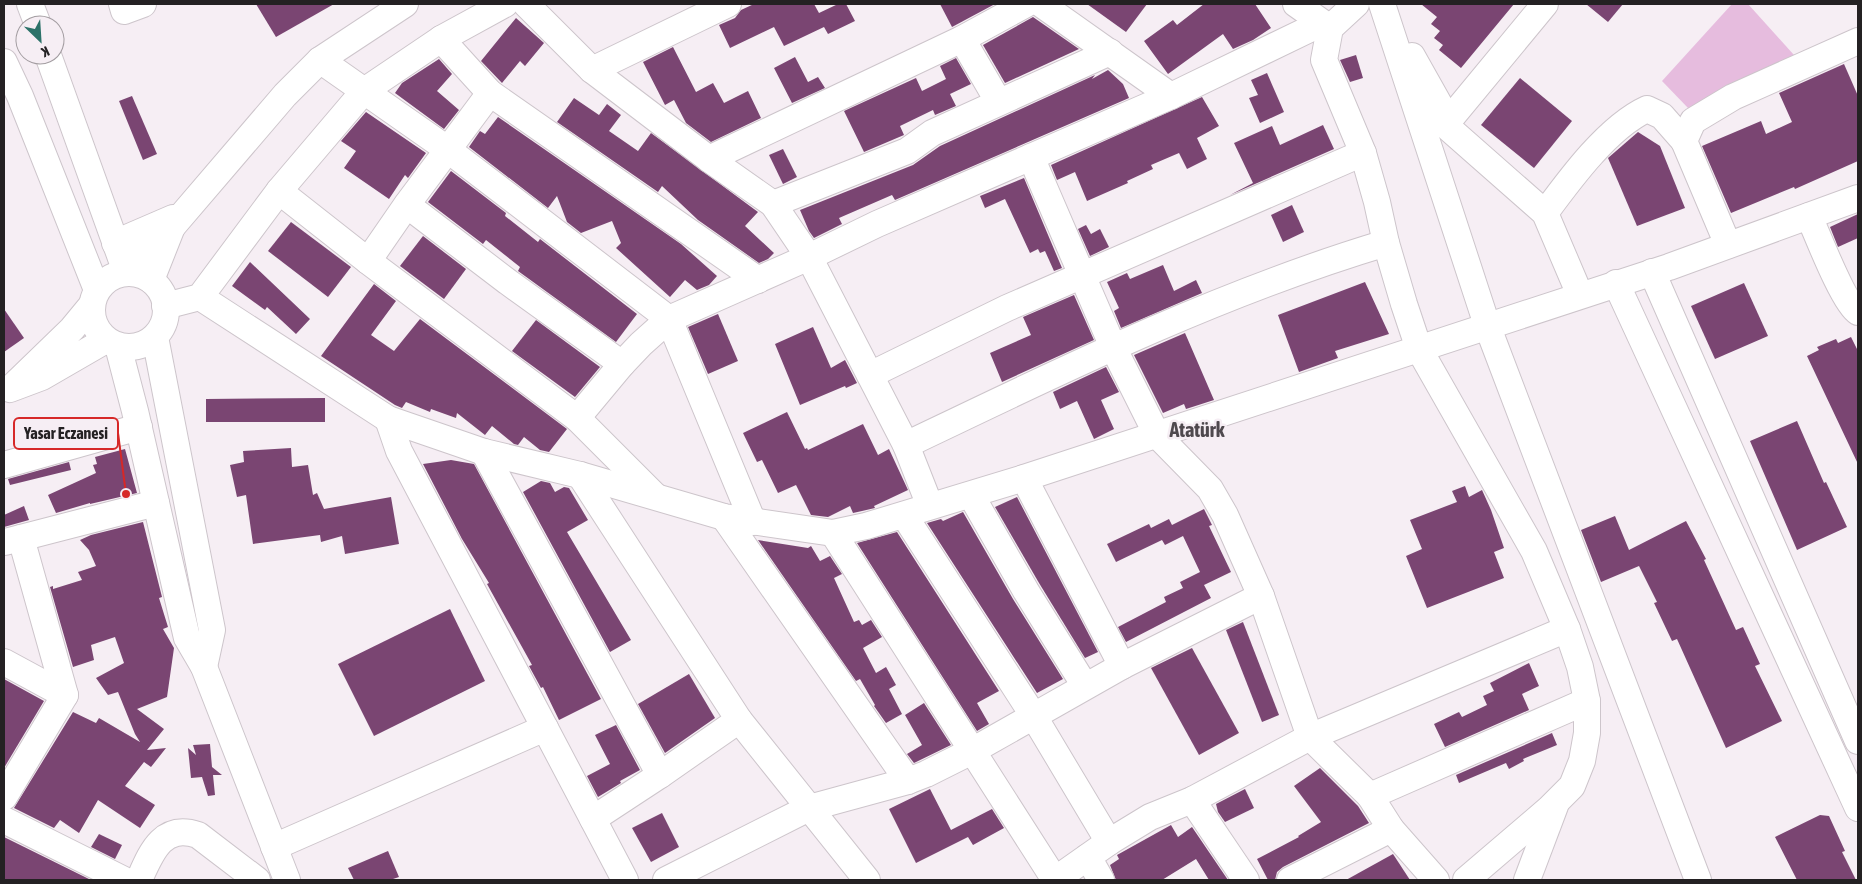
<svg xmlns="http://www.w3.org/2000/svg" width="1862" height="884" font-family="'Asap Condensed',sans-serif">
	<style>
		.green { fill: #e6bcde }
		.building { fill: #7a4572 }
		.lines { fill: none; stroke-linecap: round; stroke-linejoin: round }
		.minor-casing { stroke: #cdc5cb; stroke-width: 28 }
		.minor { stroke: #fff; stroke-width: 26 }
		.labels { text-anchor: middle; stroke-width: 5; stroke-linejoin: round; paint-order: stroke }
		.district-label { font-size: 20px; font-weight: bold; fill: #4f494e; stroke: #f6eef4 }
		.leader { fill: none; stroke: #d62828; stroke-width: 2 }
		.callout-dot { fill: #d62828; stroke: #f6eef4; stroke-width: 2 }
		.callout { fill: #f6eef4; stroke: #d62828; stroke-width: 2 }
		.callout-label { font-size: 16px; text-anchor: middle; font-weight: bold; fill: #242123 }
	</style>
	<rect width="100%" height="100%" fill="#f6eef4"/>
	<polygon class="green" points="1732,4 1748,4 1794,55 1689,109 1662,81"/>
	<g class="building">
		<polygon points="256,4 334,4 276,37"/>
		<polygon points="754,4 814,4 819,13 838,4 846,4 855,21 828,34 824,27 784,46 774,27 730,48 719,25 735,18 741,10"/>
		<polygon points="940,4 995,4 952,27"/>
		<polygon points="1087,4 1147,4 1126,32"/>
		<polygon points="1204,4 1255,4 1271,28 1253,40 1233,49 1223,34 1168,74 1144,41 1173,20 1177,25"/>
		<polygon points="1421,4 1514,4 1461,68 1439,50 1443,45 1434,38 1440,31 1431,24 1437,17"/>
		<polygon points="1586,4 1623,4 1608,22"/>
		<polygon points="1033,17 1079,49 1005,83 983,45"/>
		<polygon points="516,18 544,43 525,66 520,61 502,83 481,61"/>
		<polygon points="673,47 696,92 713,83 724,103 748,91 761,118 711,142 686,123 674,100 665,105 643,62"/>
		<polygon points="1356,55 1363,78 1350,82 1340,60"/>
		<polygon points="795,57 808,82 818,77 825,88 792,103 774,68"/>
		<polygon points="956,58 971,84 950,94 956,106 935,115 933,110 900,126 904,135 864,152 844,111 916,78 922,91 946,79 940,66"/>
		<polygon points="439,59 452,74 437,91 459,110 444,129 395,93 402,83"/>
		<polygon points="1844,64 1858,96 1858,161 1795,189 1794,187 1731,213 1702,146 1761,121 1766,134 1792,122 1779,93"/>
		<polygon points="1108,70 1123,84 1129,98 895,200 892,195 839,218 842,224 814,238 809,231 800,210 913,165 940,146 1095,75 1092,79"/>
		<polygon points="1267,73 1284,112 1260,123 1249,98 1258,95 1251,80"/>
		<polygon points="1520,78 1572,121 1534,168 1481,125"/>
		<polygon points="132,96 157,154 143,160 119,101"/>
		<polygon points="1202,97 1219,126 1197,138 1207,159 1187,169 1179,153 1151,165 1153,169 1127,181 1128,183 1087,201 1075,172 1057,180 1051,165"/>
		<polygon points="574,98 599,115 607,104 621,115 609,131 638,151 651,133 758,212 745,226 774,253 768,259 759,263 698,220 662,186 658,192 557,122"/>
		<polygon points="366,112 426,153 408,178 405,175 389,199 344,168 356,151 341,141"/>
		<polygon points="498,117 681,244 717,276 709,285 697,290 685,280 670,297 616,248 621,243 612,221 581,233 567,222 557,196 548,208 469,147 480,131 485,134"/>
		<polygon points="1323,125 1334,149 1230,195 1253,183 1234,143 1272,126 1280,145"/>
		<polygon points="1638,132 1660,146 1685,208 1637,226 1608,158"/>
		<polygon points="783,149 797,177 783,184 769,155"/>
		<polygon points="451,171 506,213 505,216 538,242 540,239 637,314 616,342 518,271 520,267 486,240 483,244 428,202"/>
		<polygon points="1024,178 1062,268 1054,271 1045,251 1040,253 1038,249 1030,253 1005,199 985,208 980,196"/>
		<polygon points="1292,205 1304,232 1283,242 1271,215"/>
		<polygon points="1858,214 1858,238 1838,247 1830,227"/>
		<polygon points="291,222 351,267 328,297 268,251"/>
		<polygon points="1086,225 1091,234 1100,229 1109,247 1090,256 1078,229"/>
		<polygon points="423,236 466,269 444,299 400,266"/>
		<polygon points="250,262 310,319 296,334 267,307 265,310 232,286"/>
		<polygon points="1163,265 1174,291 1196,280 1202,293 1121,328 1114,311 1119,308 1107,282 1127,273 1130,279"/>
		<polygon points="1365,282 1389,334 1335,351 1338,358 1299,372 1278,315"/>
		<polygon points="1744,283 1768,336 1715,359 1691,306"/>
		<polygon points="374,284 396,301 371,335 394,351 420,319 567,429 549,452 540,450 524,437 518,445 514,444 492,426 485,435 457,413 456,418 431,409 430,412 406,402 402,408 395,405 321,356"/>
		<polygon points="1074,295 1094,340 1002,382 990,353 1031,335 1023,317"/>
		<polygon points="4,309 24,338 4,352"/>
		<polygon points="718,314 738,361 708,374 688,327"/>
		<polygon points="536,320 600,367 575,397 512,351"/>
		<polygon points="813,327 831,368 845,360 857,383 846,388 845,386 800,405 775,344"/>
		<polygon points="1185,333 1214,400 1186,409 1184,404 1163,413 1134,355"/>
		<polygon points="1851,337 1858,351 1858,464 1807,356 1819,350 1817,347 1836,339 1838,343"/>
		<polygon points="1106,367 1119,392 1101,400 1114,429 1094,439 1077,401 1060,409 1053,392"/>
		<polygon points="325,398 325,422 206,422 206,399"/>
		<polygon points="787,412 805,449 807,448 808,450 863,424 878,455 889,449 908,490 874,506 875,508 862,511 853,513 850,506 828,517 811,515 796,485 778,493 762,460 757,462 743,433"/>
		<polygon points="1797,421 1824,483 1826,482 1847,527 1797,550 1750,441"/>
		<polygon points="291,448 292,467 308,465 313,495 317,493 324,509 391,497 399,544 345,554 342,536 321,542 320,535 253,544 246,495 237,497 230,465 244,462 243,451"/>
		<polygon points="125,449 137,493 90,504 90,503 56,513 48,495 96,473 93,465 97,464 95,457"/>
		<polygon points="451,460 474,464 601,699 559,720 543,687 541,688 529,666 532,665 487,584 489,583 462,539 423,464"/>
		<polygon points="69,462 71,470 10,485 8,479"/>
		<polygon points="541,481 550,483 555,492 564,487 569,488 588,520 567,532 631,640 610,652 523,492"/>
		<polygon points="1465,486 1469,497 1482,490 1491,510 1504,548 1494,552 1504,578 1427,608 1406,556 1422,549 1410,520 1457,502 1452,491"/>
		<polygon points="1017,497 1098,652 1085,658 1039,583 995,507"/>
		<polygon points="24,506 29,520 4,527 4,515"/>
		<polygon points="1204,509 1212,525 1209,526 1231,572 1204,585 1211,598 1126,642 1118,627 1166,602 1164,597 1183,588 1180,582 1200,572 1183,536 1165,545 1162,540 1116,562 1107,544 1149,524 1151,528 1169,519 1172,525"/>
		<polygon points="963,512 1013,599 1063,679 1037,693 927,523 941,519 943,521"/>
		<polygon points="1615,516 1629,550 1686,521 1706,559 1704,560 1736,630 1743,627 1760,664 1755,666 1782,721 1726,748 1677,639 1672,641 1654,603 1657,602 1639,566 1601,582 1581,530"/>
		<polygon points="143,522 162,597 159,598 168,627 163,629 174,648 167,697 137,709 164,729 147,750 166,748 151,767 144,762 125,786 155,805 140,828 98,800 79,833 60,820 54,828 14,808 73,712 96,723 99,718 140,742 135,734 118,692 108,695 96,678 124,663 115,637 91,645 94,660 73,667 50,587 53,586 53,589 82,580 78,572 96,566 89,550 80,540 91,535"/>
		<polygon points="897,532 999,691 977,703 989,724 977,731 857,543"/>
		<polygon points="758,540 808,548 811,546 820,561 830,556 842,574 834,578 854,622 859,620 862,625 871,620 882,637 863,648 876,673 886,667 896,685 889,689 902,714 886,723 874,706 875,705 860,679 856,681"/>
		<polygon points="450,609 485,681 374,736 338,664"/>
		<polygon points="1243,622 1279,715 1262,722 1226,630"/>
		<polygon points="1192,648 1239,733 1199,755 1151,668"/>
		<polygon points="1529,663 1539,686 1522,694 1529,710 1445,747 1434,724 1459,712 1462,717 1487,705 1483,696 1494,691 1490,683"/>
		<polygon points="689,674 715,718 665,753 638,704"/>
		<polygon points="4,679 44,701 4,768"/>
		<polygon points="924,703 951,745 914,763 907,754 922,745 905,715"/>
		<polygon points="616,725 640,770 620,781 621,783 598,797 587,776 610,764 595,735"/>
		<polygon points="1552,733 1557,745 1523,759 1524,761 1509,769 1506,763 1459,783 1456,775"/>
		<polygon points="210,744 212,767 222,775 213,775 215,795 208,796 202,777 191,778 188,748 196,755 193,745"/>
		<polygon points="1320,768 1358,806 1369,823 1283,867 1277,872 1275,880 1268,880 1257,859 1299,837 1298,836 1321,822 1294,786"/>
		<polygon points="930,789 951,830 992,809 1004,828 973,845 968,837 916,863 889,809"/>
		<polygon points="1245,789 1254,808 1225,822 1218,812 1216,804"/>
		<polygon points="662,813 679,847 651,862 632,828"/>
		<polygon points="1820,815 1829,816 1845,851 1842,852 1856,880 1797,880 1775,837"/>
		<polygon points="1171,825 1178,837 1192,827 1228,880 1209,880 1196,859 1162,880 1116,880 1110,865 1119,859 1117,855"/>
		<polygon points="99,834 122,845 115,859 91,847"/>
		<polygon points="4,837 91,880 4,880"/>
		<polygon points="388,851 399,877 390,880 354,880 348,868"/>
		<polygon points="1393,854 1410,880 1346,880"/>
	</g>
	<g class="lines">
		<g class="minor-casing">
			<g id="minor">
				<polyline points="30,4 38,25"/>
				<polyline points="122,4 124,11 143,4"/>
				<polyline points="526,4 592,70 709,159 773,204 809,257 906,445 930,506"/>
				<polyline points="1041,4 1171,96"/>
				<polyline points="1296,4 1330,28"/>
				<polyline points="1356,4 1330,28 1324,60 1363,153 1377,202 1386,243 1404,304 1419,349 1534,551 1567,629 1580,667 1587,701 1587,733 1582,761 1572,786 1549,809 1466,880"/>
				<polyline points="1382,4 1487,325 1698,880"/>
				<polyline points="441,39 490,93 758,280"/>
				<polyline points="962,39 998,101"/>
				<polyline points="48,55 126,272 172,227 151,280"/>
				<polyline points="1412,56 1439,104 1445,125 1545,213 1580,295"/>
				<polyline points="320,60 447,149 669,319 753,522"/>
				<polyline points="4,62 20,96 97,290"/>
				<polyline points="592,70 728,4"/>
				<polyline points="1445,125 1545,4"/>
				<polyline points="1031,157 1113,347 1157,435 1210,489 1225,515 1261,596 1310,737 1370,796 1391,829 1436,880"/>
				<polyline points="709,159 962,39 1026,4"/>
				<polyline points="279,191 368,261 577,418 654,495"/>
				<polyline points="773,204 907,151 932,133 1110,52"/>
				<polyline points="407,205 508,282 622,364"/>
				<path d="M1545 213C1570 179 1608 127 1647 109L1662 116 1684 141"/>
				<path d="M1809 216C1817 234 1844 304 1858 312"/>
				<polyline points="172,227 285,95 320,60 405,4"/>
				<polyline points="115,243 173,218"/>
				<polyline points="1728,245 1684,141 1693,121 1733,97 1858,41"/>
				<polyline points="368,261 408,203 490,93"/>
				<polyline points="1652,272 1858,741"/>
				<circle cx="129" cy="310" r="37"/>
				<polyline points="1616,283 1858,808"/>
				<polyline points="200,297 388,419 484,452 580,475 724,517 833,533 866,526 1024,478 1669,267 1858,198"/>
				<polyline points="91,306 72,329 10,389 42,377 106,340"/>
				<polyline points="165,306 200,297 279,191 364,91 441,39 505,4"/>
				<polyline points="155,337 212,630 204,667"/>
				<polyline points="118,346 135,411 187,638 204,667 287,880"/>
				<polyline points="870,375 1007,308 1363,153"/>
				<polyline points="577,418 622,364 641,344 669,319 809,257 877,224 1171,96 1322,23"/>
				<polyline points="388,419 399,451 625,880"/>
				<path d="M906 445C1062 370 1219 293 1386 243"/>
				<polyline points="484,452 660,775"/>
				<polyline points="4,465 139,427"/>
				<polyline points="580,475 739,720 867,880"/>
				<polyline points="1024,478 1122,666"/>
				<polyline points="971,495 1026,591 1085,686"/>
				<polyline points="904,515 1033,715 1109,842"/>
				<polyline points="724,517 908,781"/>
				<polyline points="833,533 1055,880 1109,842 1150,817 1192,800 1310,737 1567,629"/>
				<polyline points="5,542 156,503"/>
				<polyline points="4,662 65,695"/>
				<polyline points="1370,796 1587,701"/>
				<polyline points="4,797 65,695 21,538"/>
				<polyline points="1192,800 1246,880"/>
				<polyline points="593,819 660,775 739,720"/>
				<polyline points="4,820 124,880"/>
				<polyline points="274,847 545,728"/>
				<polyline points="1088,857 1101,880"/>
				<path d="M139 880C151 853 162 823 198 835L257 880"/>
				<polyline points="666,880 809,808 908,781 926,774 972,751 1122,666 1261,596"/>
				<polyline points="1290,880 1391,829"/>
				<polyline points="1527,880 1555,806"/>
			</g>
		</g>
		<use href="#minor" class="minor"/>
	</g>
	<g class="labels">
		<g class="district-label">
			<text x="1197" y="437">Atatürk</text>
		</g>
	</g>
	<path class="leader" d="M126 494L118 433"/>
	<circle class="callout-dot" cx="126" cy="494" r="5"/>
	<rect class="callout" x="14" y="418" width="104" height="31" rx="5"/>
	<g class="callout-label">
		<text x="66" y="439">Yasar Eczanesi</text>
	</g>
	<rect width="1862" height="884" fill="none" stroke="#242123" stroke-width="10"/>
	<g transform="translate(40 40) rotate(155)"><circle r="24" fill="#f6eef4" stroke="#a29ca0"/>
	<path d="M0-4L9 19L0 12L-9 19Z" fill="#2c7269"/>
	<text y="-8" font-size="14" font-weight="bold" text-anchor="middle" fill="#242123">K</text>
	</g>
</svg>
